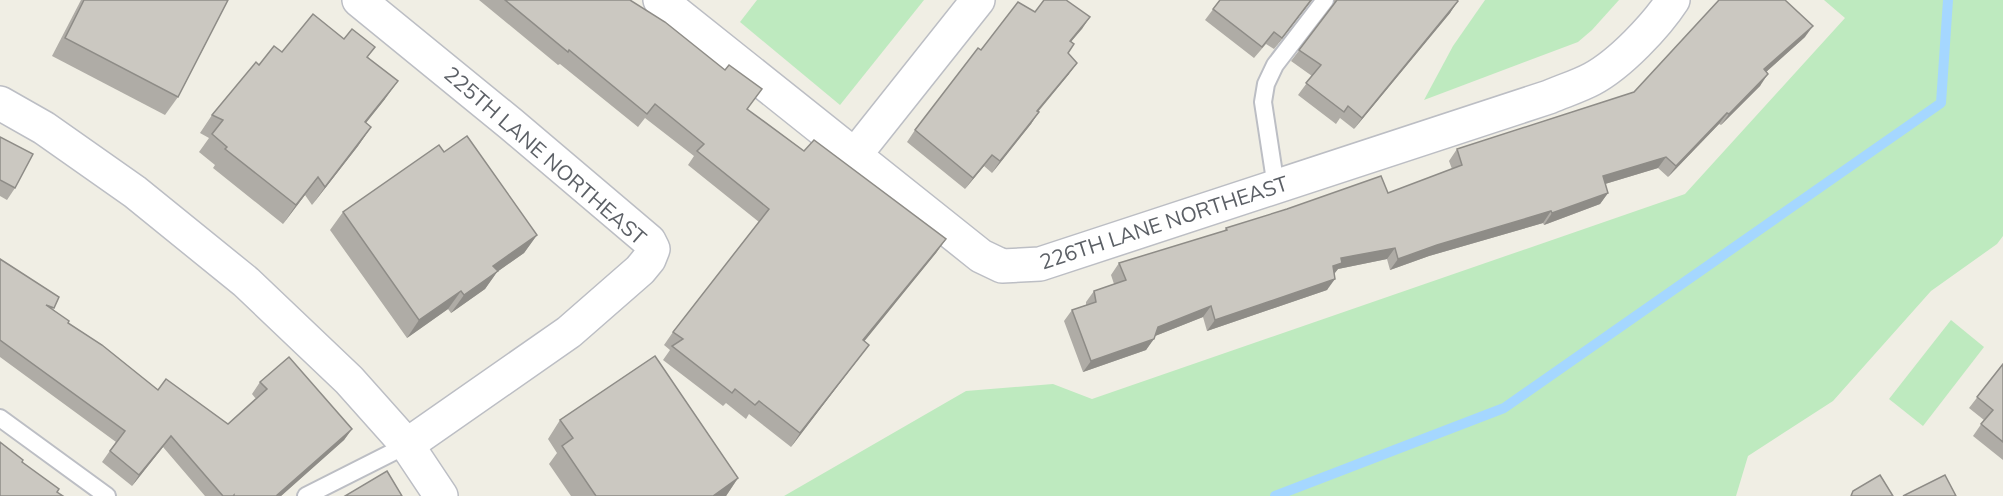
<svg xmlns="http://www.w3.org/2000/svg" width="2003" height="496" font-family="Mulish,sans-serif">
	<style>
		.green { fill: #beeabf }
		.lines { fill: none; stroke-linecap: round; stroke-linejoin: round }
		.stream { stroke: #a5d7ff; stroke-width: 10 }
		.service-casing { stroke: #bcbec4; stroke-width: 20 }
		.minor-casing { stroke: #bcbec4; stroke-width: 36 }
		.service { stroke: #fff; stroke-width: 16 }
		.minor { stroke: #fff; stroke-width: 33 }
		.wall { fill: #afaca6 }
		.shaded-wall { fill: #8e8c87 }
		.building { fill: #cbc8c1; stroke: #8e8c87; stroke-width: 1.5 }
		.labels { text-anchor: middle; stroke-width: 4.5; stroke-linejoin: round; paint-order: stroke }
		.street-label { font-size: 21px; fill: #5c6066; stroke: #fff }
	</style>
	<rect width="100%" height="100%" fill="#f0eee4"/>
	<g class="green">
		<polygon points="757,0 924,0 840,105 740,22"/>
		<polygon points="1485,0 1619,0 1592,30 1578,42 1424,100 1453,46"/>
		<polygon points="1824,0 2003,0 2003,236 1997,244 1931,291 1833,401 1748,456 1736,496 784,496 966,391 1053,384 1092,399 1685,194 1845,18"/>
		<polygon points="1951,320 1984,347 1923,426 1889,399"/>
	</g>
	<g class="lines">
		<polyline class="stream" points="1275,496 1504,408 1941,103 1948,0"/>
		<g class="service-casing">
			<g id="service">
				<polyline points="1276,187 1263,102 1266,84 1275,65 1325,0"/>
				<polyline points="0,418 107,496"/>
				<polyline points="306,496 407,445"/>
			</g>
		</g>
		<g class="minor-casing">
			<g id="minor">
				<polyline points="359,0 511,124 649,241 653,249 649,259 640,270 569,332 407,445"/>
				<path d="M660 0 981 256 1002 266 1040 264 1549 97C1563 91 1579 86 1592 79 1620 64 1656 26 1673 0"/>
				<polyline points="0,103 44,128 135,192 246,282 349,380 407,445 441,496"/>
				<polyline points="854,156 978,0"/>
			</g>
		</g>
		<use href="#service" class="service"/>
		<use href="#minor" class="minor"/>
	</g>
	<g class="wall">
		<polygon points="81,0 228,0 178,97 165,115 52,56"/>
		<polygon points="479,0 630,0 747,109 804,151 946,239 936,253 864,341 869,345 791,447 749,414 746,419 726,403 723,406 663,360 670,350 664,345 673,332 759,222 688,165 694,156 645,118 638,127 560,64 558,65"/>
		<polygon points="1220,0 1312,0 1274,49 1266,44 1254,58 1205,20"/>
		<polygon points="1334,0 1457,0 1450,13 1354,129 1340,118 1336,124 1298,95 1312,76 1291,61 1334,5"/>
		<polygon points="1035,12 1090,17 1071,42 1068,53 1069,74 1038,112 1031,124 992,173 984,166 965,189 907,142 915,130 981,50"/>
		<polygon points="1805,37 1766,72 1760,86 1721,125 1719,124 1668,177 1658,168 1605,184 1608,193 1600,204 1544,225 1543,223 1429,256 1390,270 1387,259 1338,269 1334,274 1327,290 1207,331 1203,317 1155,336 1146,350 1083,372 1064,321 1072,310 1086,305 1086,302 1094,291 1114,284 1111,275 1119,263 1224,231 1226,228 1388,193 1452,169 1449,161 1457,149"/>
		<polygon points="344,39 368,57 385,99 366,123 371,127 358,146 312,205 305,195 283,224 213,168 215,165 199,152 209,138 200,133 212,115 259,65 282,52"/>
		<polygon points="0,137 15,188 7,200 0,196"/>
		<polygon points="444,152 537,235 524,253 497,272 485,289 451,313 448,309 407,338 330,230 343,212"/>
		<polygon points="0,259 68,323 158,390 228,424 256,399 252,394 260,382 352,429 344,440 281,496 205,496 163,447 132,486 102,462 116,442 0,357"/>
		<polygon points="2003,364 2003,460 1973,436 1984,420 1969,408"/>
		<polygon points="560,420 738,478 726,496 571,496 549,464 557,453 548,439"/>
	</g>
	<g class="shaded-wall">
		<polygon points="1311,0 1312,0 1274,49 1282,38"/>
		<polygon points="1458,1 1450,13 1354,129 1362,118"/>
		<polygon points="1090,17 1082,29 1062,52 1070,41"/>
		<polygon points="1813,26 1805,37 1756,81 1764,69"/>
		<polygon points="1077,63 1069,74 1029,122 1037,111"/>
		<polygon points="1768,74 1760,86 1721,125 1729,114"/>
		<polygon points="398,81 385,99 352,140 365,122"/>
		<polygon points="1039,112 1031,124 992,173 1000,161"/>
		<polygon points="1727,113 1719,124 1668,177 1676,166"/>
		<polygon points="371,127 358,146 312,205 325,187"/>
		<polygon points="992,155 984,166 965,189 973,178"/>
		<polygon points="1666,157 1658,168 1595,187 1603,176"/>
		<polygon points="318,177 305,195 283,224 296,205"/>
		<polygon points="1608,193 1600,204 1544,225 1552,213"/>
		<polygon points="1551,211 1543,223 1429,256 1390,270 1398,259 1437,245"/>
		<polygon points="537,235 524,253 497,272 485,289 451,313 464,295 493,266"/>
		<polygon points="946,239 936,253 854,354 863,340"/>
		<polygon points="1395,248 1387,259 1338,269 1334,274 1333,266 1341,258"/>
		<polygon points="1335,279 1327,290 1207,331 1215,320"/>
		<polygon points="461,291 448,309 407,338 419,320"/>
		<polygon points="1211,306 1203,317 1150,338 1158,327"/>
		<polygon points="1154,339 1146,350 1083,372 1091,361"/>
		<polygon points="869,345 859,358 791,447 800,433"/>
		<polygon points="352,429 344,440 281,496 276,496"/>
		<polygon points="171,436 163,447 132,486 139,475"/>
		<polygon points="738,478 726,496 713,496"/>
	</g>
	<g class="building">
		<polygon points="84,0 228,0 178,97 65,38"/>
		<polygon points="505,0 630,0 665,22 725,70 729,65 762,89 747,109 804,151 814,140 946,239 863,340 869,345 800,433 759,401 755,405 735,389 732,393 672,346 683,339 673,332 769,209 697,151 704,144 655,104 647,114 569,50 568,52"/>
		<polygon points="1044,0 1066,0 1090,17 1070,41 1074,44 1068,53 1077,63 1037,111 1039,112 1000,161 992,155 973,178 915,130 978,48 981,50 1018,2 1035,12"/>
		<polygon points="1220,0 1311,0 1282,38 1274,32 1262,47 1213,9"/>
		<polygon points="1337,0 1457,0 1458,1 1362,118 1348,106 1344,112 1306,83 1321,65 1299,50"/>
		<polygon points="1719,0 1785,0 1813,26 1764,69 1768,74 1729,114 1727,113 1676,166 1666,157 1603,176 1608,193 1552,213 1551,211 1437,245 1398,259 1395,248 1341,258 1342,263 1333,266 1335,279 1215,320 1211,306 1158,327 1154,339 1091,361 1072,310 1096,302 1094,291 1126,280 1119,263 1227,230 1226,228 1287,209 1381,176 1388,193 1462,165 1457,149 1634,92"/>
		<polygon points="313,14 344,39 352,29 375,47 367,57 398,81 365,122 371,127 325,187 318,177 296,205 225,149 227,147 212,134 223,120 212,115 256,62 259,65 274,46 282,52"/>
		<polygon points="467,136 537,235 493,266 498,271 464,295 461,291 419,320 343,212 439,145 444,152"/>
		<polygon points="0,137 33,154 15,188 0,180"/>
		<polygon points="0,259 59,297 54,308 46,305 69,321 68,323 102,345 158,390 166,379 228,424 267,389 260,382 289,357 352,429 276,496 234,496 234,495 233,496 223,496 171,436 139,475 110,451 125,431 0,340"/>
		<polygon points="655,356 738,478 713,496 596,496 562,446 573,438 560,420"/>
		<polygon points="2003,364 2003,442 1981,424 1993,410 1977,397"/>
		<polygon points="0,442 23,460 22,462 59,489 57,492 63,496 0,496"/>
		<polygon points="387,471 402,496 345,496"/>
		<polygon points="1880,475 1893,496 1851,496 1853,491"/>
		<polygon points="1945,475 1956,496 1903,496"/>
	</g>
	<g class="labels">
		<g class="street-label">
			<text transform="translate(545 156) rotate(41)" y="7">225TH LANE NORTHEAST</text>
			<text transform="translate(1164 223) rotate(-18)" y="7">226TH LANE NORTHEAST</text>
		</g>
	</g>
</svg>
